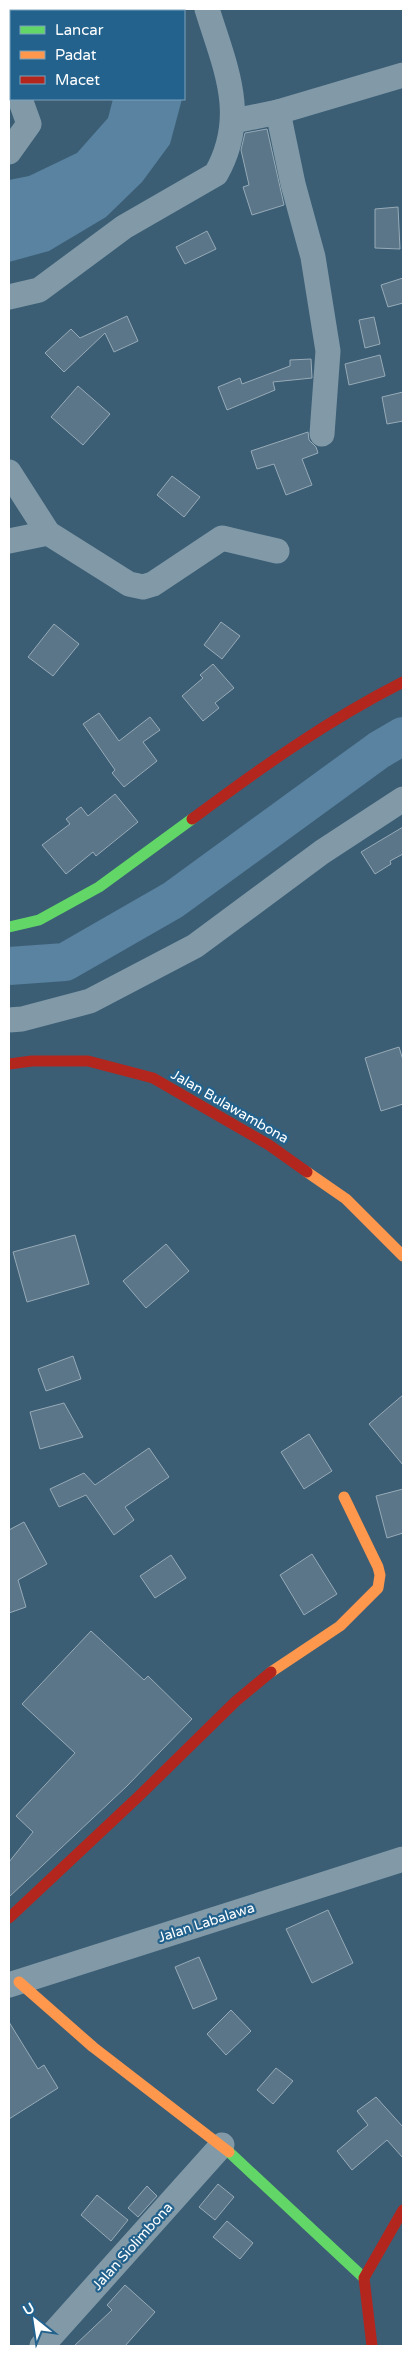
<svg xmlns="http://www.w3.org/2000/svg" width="412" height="2355" font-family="'Varela Round',sans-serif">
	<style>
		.water { fill: #5983a0 }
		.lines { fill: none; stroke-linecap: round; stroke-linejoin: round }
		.river { stroke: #5983a0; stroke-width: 38 }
		.building { fill: #5b7688; stroke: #97aab7 }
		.street { stroke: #829aa8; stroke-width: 25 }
		.fast { stroke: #63d668; stroke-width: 11 }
		.slow { stroke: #ff974d; stroke-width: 11 }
		.jam { stroke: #b3261e; stroke-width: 11 }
		.labels { text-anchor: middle; stroke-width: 4.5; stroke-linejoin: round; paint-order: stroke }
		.street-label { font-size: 14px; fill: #fff; stroke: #23628d }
	</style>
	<rect width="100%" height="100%" fill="#3b5e75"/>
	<g class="water">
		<polygon points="98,9 166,9 167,11 99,11"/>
		<polygon points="113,99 182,99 170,144 142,182 106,217 49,251 9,262 9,180 29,176 77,153 108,118"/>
	</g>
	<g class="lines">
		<polyline class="river" points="9,966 65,962 173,900 379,750 403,736"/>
	</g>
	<g class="building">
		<polygon points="267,129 284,205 252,215 243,187 249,185 241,150 245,133"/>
		<polygon points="398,207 400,249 375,248 375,209"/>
		<polygon points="207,231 216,249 185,264 176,247"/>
		<polygon points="403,278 403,303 388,307 381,285"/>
		<polygon points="127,316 138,341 114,352 105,333 64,372 45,353 71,329 80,338"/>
		<polygon points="374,317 380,344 365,348 359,320"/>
		<polygon points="380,355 385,376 349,385 345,364"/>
		<polygon points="311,359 312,378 273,382 275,390 227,410 218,387 240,378 242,384 290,366 290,360"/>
		<polygon points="78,386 110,414 83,445 51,417"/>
		<polygon points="403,392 403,421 387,424 382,397"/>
		<polygon points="308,432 309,440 316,447 318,453 302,459 312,485 286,495 274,464 257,469 251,451"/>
		<polygon points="172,476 200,497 184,517 157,495"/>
		<polygon points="221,622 240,636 222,659 204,645"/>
		<polygon points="54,624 79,644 53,676 28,657"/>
		<polygon points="213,664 234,688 215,703 219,708 203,721 182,696 203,678 200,675"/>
		<polygon points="99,713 119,741 150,717 160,730 143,742 157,761 124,787 112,773 115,770 83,724"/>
		<polygon points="115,794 138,822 96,856 93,852 66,874 42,845 70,824 66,819 81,807 88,816"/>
		<polygon points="403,827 403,854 390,861 391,864 375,874 361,852"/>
		<polygon points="399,1047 403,1060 403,1104 381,1111 365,1058"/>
		<polygon points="75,1235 89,1284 27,1302 13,1252"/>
		<polygon points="166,1244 189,1271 146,1308 123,1281"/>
		<polygon points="73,1356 81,1379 46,1391 38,1369"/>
		<polygon points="403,1395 403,1465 369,1424"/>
		<polygon points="64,1403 83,1437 40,1449 30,1412"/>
		<polygon points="309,1434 332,1471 304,1489 281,1452"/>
		<polygon points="149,1448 169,1477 125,1507 134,1520 114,1535 86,1495 59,1507 50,1489 84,1473 95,1485"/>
		<polygon points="403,1489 403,1533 387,1538 376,1496"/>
		<polygon points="24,1522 47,1564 18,1580 26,1607 9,1613 9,1530"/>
		<polygon points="312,1554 337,1594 304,1615 280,1575"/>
		<polygon points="171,1555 186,1578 155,1598 140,1576"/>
		<polygon points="91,1631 144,1680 148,1676 192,1719 127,1786 9,1897 9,1862 33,1832 16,1816 75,1753 22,1704"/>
		<polygon points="328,1910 353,1963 312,1983 286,1929"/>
		<polygon points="199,1957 217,1999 193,2009 175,1967"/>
		<polygon points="231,2010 251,2031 226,2055 207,2034"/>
		<polygon points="9,2022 38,2069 44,2065 58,2088 9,2119"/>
		<polygon points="276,2068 293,2081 273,2104 257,2090"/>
		<polygon points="376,2097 403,2127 403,2158 387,2140 352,2170 337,2151 368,2125 357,2111"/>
		<polygon points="218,2184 234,2197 215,2220 199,2207"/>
		<polygon points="147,2186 157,2196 138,2217 128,2208"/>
		<polygon points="97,2195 128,2220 111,2241 81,2215"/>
		<polygon points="227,2221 253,2243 240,2259 213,2237"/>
		<polygon points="125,2285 155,2312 125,2346 74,2346 112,2310 107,2305"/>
	</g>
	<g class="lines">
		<g class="street">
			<polyline points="9,74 11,78"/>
			<polyline points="278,112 293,184 313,257 328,351 322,434"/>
			<polyline points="234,121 278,112 403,75"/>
			<polyline points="9,152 29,124 20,99"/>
			<path d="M9 297 39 290 124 227 216 174C249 116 225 67 207 9"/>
			<polyline points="9,472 48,533 129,584 143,587 153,584 222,538 277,551"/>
			<polyline points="9,541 48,533"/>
			<polyline points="9,1020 22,1019 90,1001 195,946 322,852 403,799"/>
			<polyline points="9,1985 403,1859"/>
			<polyline points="42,2346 222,2145"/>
		</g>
		<g class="fast">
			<polyline points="9,927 39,920 99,887 192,819"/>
			<polyline points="229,2152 364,2278"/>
		</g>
		<g class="slow">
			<polyline points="307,1172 346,1199 403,1256"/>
			<polyline points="271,1672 340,1626 378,1588 380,1575 378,1567 344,1497"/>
			<polyline points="19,1982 93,2047 229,2152"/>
		</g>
		<g class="jam">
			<path d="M192 819C259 769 328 720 403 682"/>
			<polyline points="9,1064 32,1061 88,1061 153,1078 269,1145 307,1172"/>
			<polyline points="9,1918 138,1797 236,1701 271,1672"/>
			<polyline points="372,2346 364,2278 403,2210"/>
		</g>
	</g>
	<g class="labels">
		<g class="street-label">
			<text transform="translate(230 1106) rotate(30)" y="5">Jalan Bulawambona</text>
			<text transform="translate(206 1922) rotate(-18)" y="5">Jalan Labalawa</text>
			<text transform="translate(132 2246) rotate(-48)" y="5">Jalan Siolimbona</text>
		</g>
	</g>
	<rect width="412" height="2355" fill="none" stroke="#ffffff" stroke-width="20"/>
	<rect x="10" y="10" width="175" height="90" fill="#23628d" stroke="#7ba1bb"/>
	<rect x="20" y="26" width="25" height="8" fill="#63d668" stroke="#7ba1bb"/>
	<text x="55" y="35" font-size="15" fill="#ffffff">Lancar</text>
	<rect x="20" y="51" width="25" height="8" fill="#ff974d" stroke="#7ba1bb"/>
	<text x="55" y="60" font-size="15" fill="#ffffff">Padat</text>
	<rect x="20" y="76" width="25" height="8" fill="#b3261e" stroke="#7ba1bb"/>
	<text x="55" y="85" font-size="15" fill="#ffffff">Macet</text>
	<g transform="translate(35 2320) rotate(330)" stroke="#23628d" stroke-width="4" paint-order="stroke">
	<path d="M0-4L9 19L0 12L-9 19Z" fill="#ffffff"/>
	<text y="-8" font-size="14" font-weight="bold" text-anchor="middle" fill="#ffffff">U</text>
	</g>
</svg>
